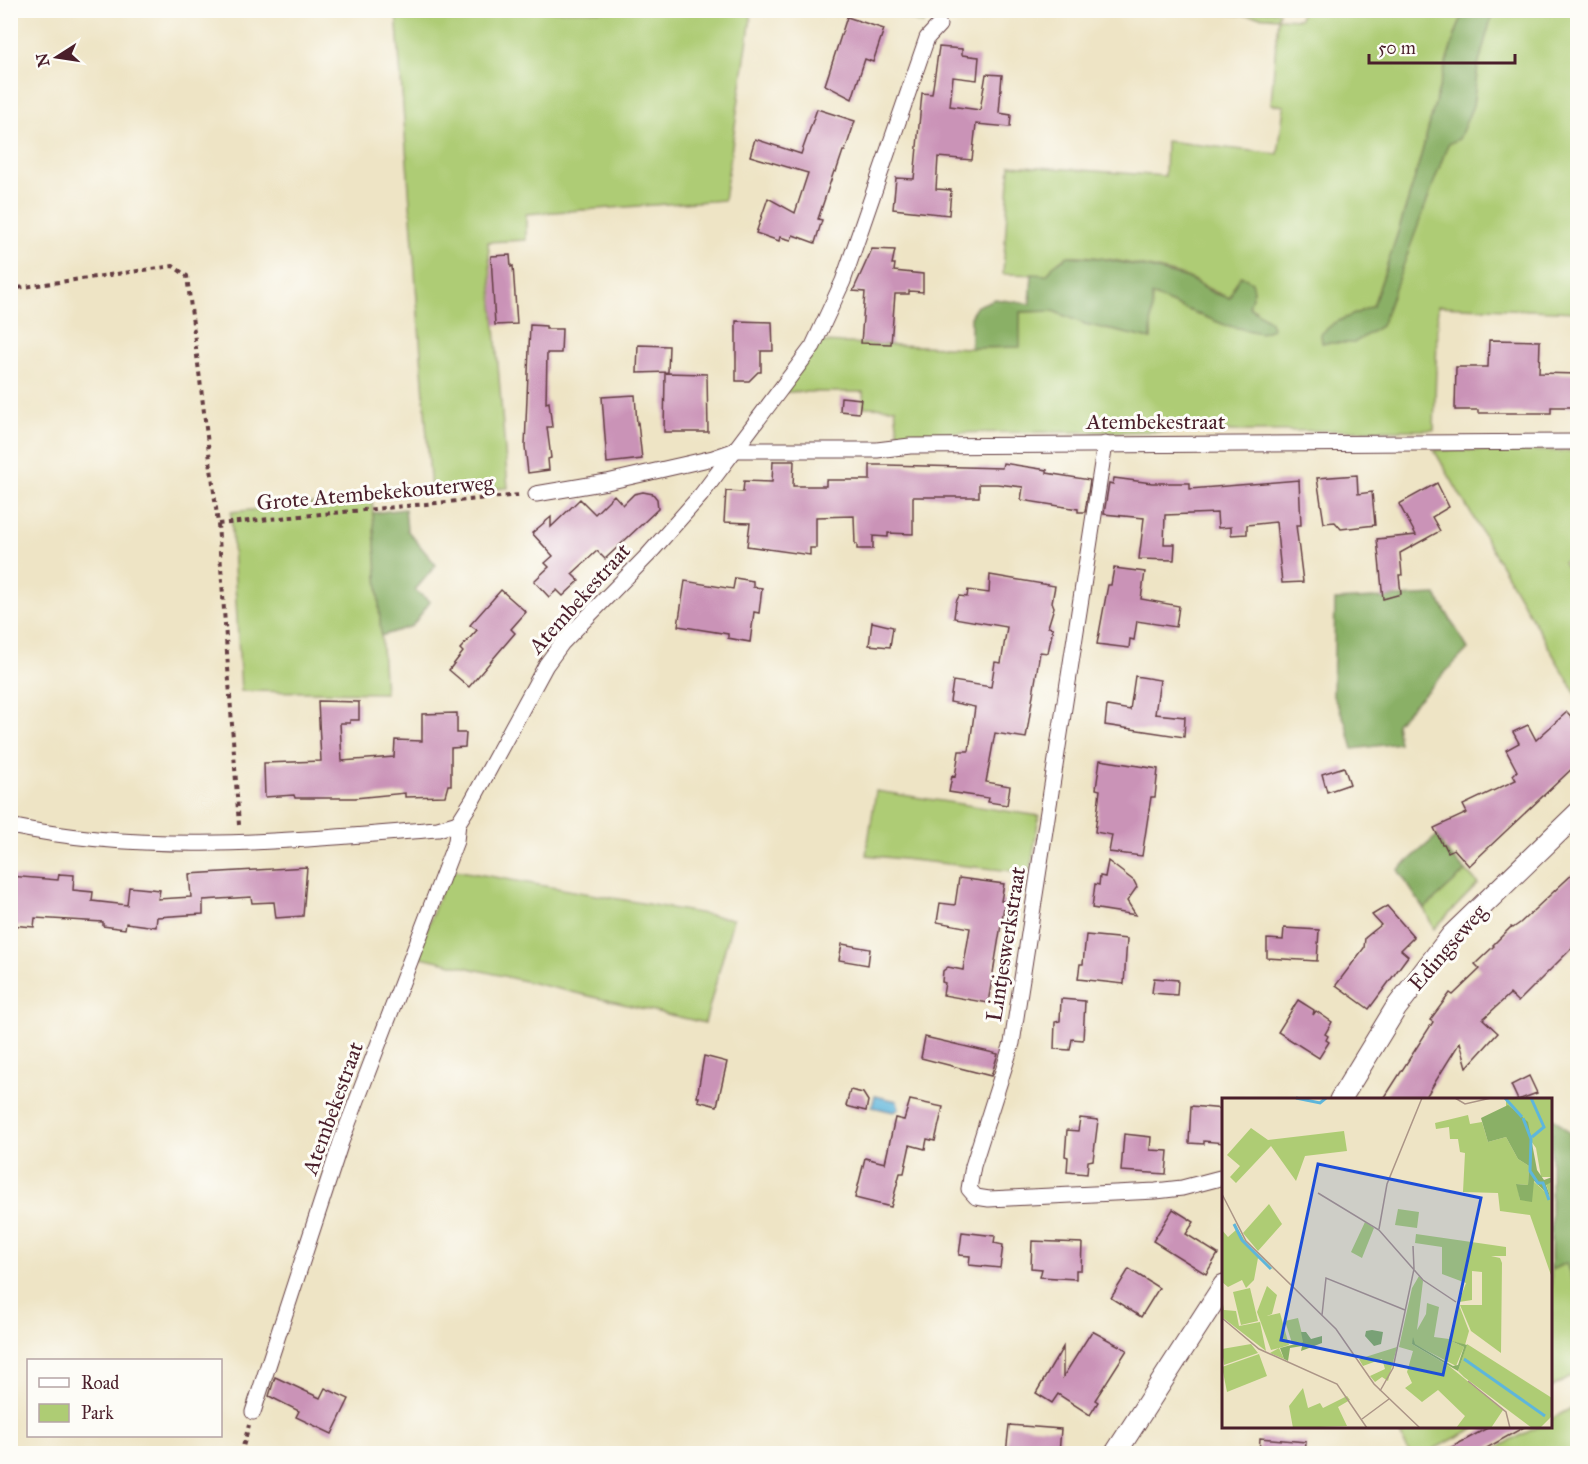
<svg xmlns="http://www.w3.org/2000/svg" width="1588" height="1464" font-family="'IM FELL Great Primer',serif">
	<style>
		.green { fill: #aecc74; stroke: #7c7650; stroke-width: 1.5 }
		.forest { fill: #8ab066; stroke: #6a6848; stroke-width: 1.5 }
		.water { fill: #5eb6db; stroke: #546a83; stroke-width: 1.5 }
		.building { fill: #ca93b7 }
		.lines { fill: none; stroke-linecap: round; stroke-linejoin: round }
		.minor-casing { stroke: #633d42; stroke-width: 17 }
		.secondary-casing { stroke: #633d42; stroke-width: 23 }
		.path { stroke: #633d42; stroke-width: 4; stroke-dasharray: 4.5 4.5; stroke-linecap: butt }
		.minor { stroke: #fff; stroke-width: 15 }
		.secondary { stroke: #fff; stroke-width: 21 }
		.labels { text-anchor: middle; stroke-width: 6; stroke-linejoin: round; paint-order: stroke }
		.street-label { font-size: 22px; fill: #4a1f2b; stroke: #fdfcf7 }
		.inset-river { fill: none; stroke: #5eb6db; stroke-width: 3 }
		.inset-road { fill: none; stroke: #ac9587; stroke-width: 1.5 }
		.view { fill: #1d4ed8; fill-opacity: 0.15; stroke: #1d4ed8; stroke-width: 3 }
		.inset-edge { fill: none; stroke: #4a1f2b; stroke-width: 3 }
	</style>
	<rect width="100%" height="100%" fill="#fdfcf7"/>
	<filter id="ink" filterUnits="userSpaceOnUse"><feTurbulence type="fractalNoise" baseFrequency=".0167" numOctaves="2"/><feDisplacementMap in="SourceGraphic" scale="12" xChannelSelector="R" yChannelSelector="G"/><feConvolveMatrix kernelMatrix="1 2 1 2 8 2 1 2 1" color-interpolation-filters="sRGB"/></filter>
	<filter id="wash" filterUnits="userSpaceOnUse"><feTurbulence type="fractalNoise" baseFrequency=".008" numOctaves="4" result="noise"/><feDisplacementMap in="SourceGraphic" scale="24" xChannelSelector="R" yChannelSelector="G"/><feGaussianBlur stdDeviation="1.35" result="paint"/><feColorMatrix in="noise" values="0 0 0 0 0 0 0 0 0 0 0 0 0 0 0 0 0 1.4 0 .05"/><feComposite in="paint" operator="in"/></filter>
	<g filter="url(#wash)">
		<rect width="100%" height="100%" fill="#eee4c5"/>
		<g class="green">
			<polygon points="396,11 752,11 724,200 526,214 526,240 488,242 508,488 431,492"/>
			<polygon points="883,11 929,11 923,24"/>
			<path d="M1193 11H1279L1278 18 1300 19 1301 11H1464C1446 57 1435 105 1422 152 1408 204 1391 255 1373 306L1357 313 1354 343 1425 205 1448 143 1459 138 1473 105 1478 66 1493 11H1577V312L1438 306 1434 430 898 433 895 408 864 407 863 392H784L820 342 971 348 1019 347 1020 312 1053 311 1085 324 1151 339V295L1225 325 1256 310 1249 307 1254 290 1234 286 1231 298C1213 293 1205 286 1189 278 1173 271 1081 251 1067 257 1058 260 1052 268 1047 275L1003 274 1010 165 1165 176 1166 141 1278 154 1284 106 1271 104 1278 18Z"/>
			<polygon points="1434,450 1577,451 1577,553 1563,562 1577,584 1577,696"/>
			<polygon points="372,498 385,693 241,691 231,512"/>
			<polygon points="876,791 1039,816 1030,873 866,855"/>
			<polygon points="449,869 733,919 705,1023 417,956"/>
			<polygon points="1466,871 1478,884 1434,929 1424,909"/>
			<polygon points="1566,1262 1577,1294 1577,1373 1551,1388 1551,1270"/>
			<polygon points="1577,1405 1577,1453 1487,1453 1537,1427 1550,1426 1551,1419"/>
			<polygon points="1397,1427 1477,1427 1426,1453 1409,1453"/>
		</g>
		<g class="forest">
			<path d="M1464 11H1493L1478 66 1473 105 1459 139 1448 144 1381 326 1354 343H1322L1321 334 1334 323 1373 306C1391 255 1408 204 1422 152 1435 104 1446 57 1464 11Z"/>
			<polygon points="1068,256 1099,258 1150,268 1188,278 1213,293 1230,298 1234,286 1241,276 1252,282 1254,290 1249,307 1269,320 1273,329 1260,333 1225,325 1152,295 1151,339 1085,324 1053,311 1020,312 1020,347 971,348 971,315 977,306 995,299 1030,304 1032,274 1047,275 1053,266"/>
			<polygon points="405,509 407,530 436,565 415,590 430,602 412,626 381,636 373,513"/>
			<polygon points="1436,595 1468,649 1396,723 1399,743 1353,749 1345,721 1333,696 1335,600"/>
			<polygon points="1438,835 1444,849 1466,871 1424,909 1398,870"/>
			<path d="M1551 1118 1555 1119 1570 1133C1567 1155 1567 1171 1578 1190L1577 1294 1566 1263 1551 1270Z"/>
		</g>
		<polygon class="water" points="875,1096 897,1101 899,1108 894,1112 872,1107"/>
		<g id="blocks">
			<g class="building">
				<polygon points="847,17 884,29 873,62 865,59 852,99 825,85"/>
				<polygon points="939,47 962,49 962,55 979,57 977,80 953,77 950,106 980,110 986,74 1002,75 999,113 1011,115 1010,127 976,124 972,160 938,157 936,189 951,190 949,215 893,209 896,178 914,179 922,93 932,94"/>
				<polygon points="817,109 855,121 845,151 843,151 836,172 834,171 818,219 822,220 815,243 793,235 791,240 780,237 779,241 756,233 768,198 795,213 808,173 750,156 755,139 801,154"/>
				<polygon points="872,249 895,250 892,264 895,264 894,271 923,274 923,292 909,291 909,294 895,294 891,344 861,343 865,292 853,291"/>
				<polygon points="510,255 511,267 513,266 517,324 495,325 491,256"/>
				<polygon points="736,321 772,322 773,351 761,351 761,372 758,372 749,381 736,381"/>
				<polygon points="530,325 546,326 546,329 562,329 561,353 547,353 546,403 549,402 552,427 547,427 551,458 548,459 549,470 528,473 525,446"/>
				<polygon points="1489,340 1540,341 1539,373 1578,374 1578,407 1551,407 1551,413 1478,413 1478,410 1455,410 1456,367 1488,367"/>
				<polygon points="638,345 669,346 668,372 637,373"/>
				<polygon points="665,373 707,374 708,432 664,432"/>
				<polygon points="635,395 637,424 638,423 642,459 607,463 602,397"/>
				<polygon points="841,397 861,399 859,413 840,411"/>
				<polygon points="773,461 794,461 793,486 826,486 826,480 870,480 870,465 887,465 1002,468 1003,463 1047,470 1047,473 1090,480 1085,512 1078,512 1078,509 1021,500 1023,487 997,484 979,484 979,497 913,497 913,534 888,533 888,537 873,536 873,549 857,549 857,544 855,544 854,516 816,517 816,548 810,548 810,555 747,546 750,523 724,522 726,491 743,492 744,481 772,482"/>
				<polygon points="1357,475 1358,494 1372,492 1375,525 1341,529 1335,522 1324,523 1317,478"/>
				<polygon points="1114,478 1152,483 1190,483 1190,489 1299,480 1301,525 1296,525 1303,582 1282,583 1276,522 1247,525 1247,534 1231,535 1231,527 1218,528 1217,513 1165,515 1164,544 1175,544 1174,560 1139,559 1144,518 1104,514 1109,483 1113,484"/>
				<polygon points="1437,483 1449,507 1432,517 1440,531 1400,553 1402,575 1399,575 1401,594 1383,599 1377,539 1416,535 1399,504"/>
				<polygon points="643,492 653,494 657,499 658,509 605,559 597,551 572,574 579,581 563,596 557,590 549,597 534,581 549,567 545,563 553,556 532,533 551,517 551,527 580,499 595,514 614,495 623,505 634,494"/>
				<polygon points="1114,568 1145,572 1141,599 1179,606 1176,627 1137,621 1134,640 1130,639 1129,648 1097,644 1108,585 1111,585"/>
				<polygon points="990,575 1055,586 1052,602 1054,607 1048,627 1053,628 1048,653 1040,652 1026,738 995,733 986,782 1010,786 1007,805 988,802 989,798 949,792 952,776 955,777 959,751 969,751 975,707 950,702 953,681 991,687 995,662 1001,663 1007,627 954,618 956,602 959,596 967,597 968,590 989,593"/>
				<polygon points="735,578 753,581 753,587 762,588 759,613 754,612 750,642 728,638 728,634 678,626 685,581 733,589"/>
				<polygon points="501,590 526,612 511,629 515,633 469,687 449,670 463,652 460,649 477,630 470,625"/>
				<polygon points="872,622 893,627 890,647 869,645"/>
				<polygon points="1135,676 1160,680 1155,714 1185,717 1184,737 1105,725 1107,706 1130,710"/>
				<polygon points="318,701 359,702 359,720 350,720 350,723 340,723 342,761 394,757 395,740 422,741 422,714 457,713 457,733 466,733 465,747 451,748 451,785 448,785 445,796 405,797 405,793 355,798 295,798 294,795 265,797 264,763 321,761"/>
				<polygon points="1567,712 1578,724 1578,763 1469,866 1454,849 1448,852 1444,844 1442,844 1434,828 1467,813 1463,805 1516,780 1513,775 1517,771 1506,750 1519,743 1513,732 1528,725 1536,740"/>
				<polygon points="1100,760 1158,769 1155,797 1151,797 1142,856 1109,852 1112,835 1095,832 1100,790 1096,789"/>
				<polygon points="1344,767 1350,784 1327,792 1322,774"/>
				<polygon points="1108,861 1134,881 1137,887 1127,901 1136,915 1092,908 1095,884 1099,885 1100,876 1105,877"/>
				<polygon points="307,867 303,916 276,918 274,902 252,903 251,897 203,900 203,914 157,917 156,927 126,923 125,929 103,926 103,922 35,918 34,927 10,925 10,876 58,880 59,874 74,875 73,890 93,892 92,901 127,905 129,887 160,890 158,899 191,897 189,874"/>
				<polygon points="1578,869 1578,942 1518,1002 1510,994 1483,1019 1498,1033 1467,1067 1460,1042 1424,1100 1383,1100 1433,1022 1430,1020 1450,993 1453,995 1480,969 1475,964 1494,946 1493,945 1511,927 1513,928 1520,923"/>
				<polygon points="959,878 1004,884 1001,901 1005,901 988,1003 943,995 945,983 942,982 943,971 948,967 963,970 970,928 937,922 940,903 955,905"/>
				<polygon points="1387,906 1414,937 1401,950 1408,956 1369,1009 1336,985 1364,948 1365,938 1381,925 1372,915"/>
				<polygon points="1284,928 1319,930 1317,961 1267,958 1267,939 1283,940"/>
				<polygon points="1086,935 1127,939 1124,984 1078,979 1080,964 1083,964"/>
				<polygon points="842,944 870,949 868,965 839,960"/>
				<polygon points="1154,978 1178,980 1177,995 1152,993"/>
				<polygon points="1061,999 1085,1001 1083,1040 1072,1039 1070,1050 1054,1049 1055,1022 1060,1021"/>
				<polygon points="1298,1000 1314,1010 1313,1015 1316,1011 1332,1022 1325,1034 1328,1036 1326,1040 1329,1042 1319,1058 1278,1032"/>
				<polygon points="925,1037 998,1054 991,1076 921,1058"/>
				<polygon points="704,1056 727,1062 717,1106 698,1101 699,1097 697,1097"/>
				<polygon points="1529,1076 1537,1093 1518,1100 1511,1085"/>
				<polygon points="850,1090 863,1093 868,1101 866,1111 846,1106"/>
				<polygon points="910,1100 943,1107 935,1141 927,1139 925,1149 910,1145 904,1173 900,1173 891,1207 855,1198 865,1158 885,1163 895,1118 904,1120"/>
				<polygon points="1191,1106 1224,1109 1224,1143 1204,1141 1204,1144 1189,1143"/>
				<polygon points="1080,1118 1098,1120 1093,1160 1088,1161 1087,1174 1067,1172 1068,1157 1065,1156 1067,1130 1078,1131"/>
				<polygon points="1124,1134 1151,1137 1150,1150 1168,1151 1166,1174 1121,1171"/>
				<polygon points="1173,1209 1194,1222 1186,1234 1218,1254 1206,1274 1153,1241"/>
				<polygon points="962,1232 995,1236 994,1243 1003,1245 1000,1268 969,1265 970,1256 959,1255"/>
				<polygon points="1032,1241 1082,1243 1081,1270 1076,1270 1076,1279 1040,1277 1042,1269 1031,1268"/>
				<polygon points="1129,1269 1159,1288 1141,1317 1111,1298"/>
				<polygon points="1092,1331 1127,1350 1095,1400 1098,1402 1090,1415 1058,1394 1052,1403 1036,1393 1063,1347 1063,1377"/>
				<polygon points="275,1377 320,1398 325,1388 349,1399 332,1434 296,1417 299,1411 269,1396"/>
				<polygon points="1009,1425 1061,1429 1059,1454 1006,1454"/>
				<polygon points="1491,1426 1526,1426 1476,1454 1439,1454"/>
				<polygon points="1260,1438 1306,1442 1305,1454 1259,1454"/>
			</g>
		</g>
	</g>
	<g filter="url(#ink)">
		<use href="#blocks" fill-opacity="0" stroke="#633d42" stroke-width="1.5"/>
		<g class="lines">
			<g class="minor-casing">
				<g id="minor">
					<polyline points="1105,444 1012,1043 973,1166 969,1189 976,1197 989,1199 1156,1191 1182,1188 1224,1177"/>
					<polyline points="536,494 607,482 713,458 736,450 877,450 910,446 1578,442"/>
					<path d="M10 826C153 856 295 840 438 829L458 823"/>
					<polyline points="253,1412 341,1142 456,841 458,823 472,801 546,665 562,643 648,555 701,495 813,346 843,281 927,38 939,25"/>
				</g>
			</g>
			<g class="secondary-casing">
				<g id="secondary">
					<polyline points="1340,1100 1396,1008 1452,935 1578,813"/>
					<polyline points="1115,1454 1224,1285"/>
				</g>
			</g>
			<g class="path">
				<polyline points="10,289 173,266 187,276 218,524 239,825"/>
				<polyline points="218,524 520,495"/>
				<polyline points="241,1454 249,1425"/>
			</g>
			<use href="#minor" class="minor"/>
			<use href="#secondary" class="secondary"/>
		</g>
	</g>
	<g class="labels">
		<g class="street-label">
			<text x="1156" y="429">Atembekestraat</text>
			<text transform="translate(375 492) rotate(-5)" y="8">Grote Atembekekouterweg</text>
			<text transform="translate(579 598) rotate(-48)" y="8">Atembekestraat</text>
			<text transform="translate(1005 944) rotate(-81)" y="8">Lintjeswerkstraat</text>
			<text transform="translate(1447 947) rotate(-49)" y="8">Edingseweg</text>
			<text transform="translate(332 1108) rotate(-70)" y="8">Atembekestraat</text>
		</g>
	</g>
	<g transform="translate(1222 1098)">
		<rect width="330" height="330" fill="#eee4c5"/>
		<path d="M284 0H330V79H319L314 50 284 8ZM246 17 248 26 260 24 266 44 284 39 296 61 307 68 306 87 295 86 298 102 311 83 328 98 324 86 330 84V180L308 117 278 113 276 95 241 94 243 55 238 54 236 41H228L227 29 214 31 213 25ZM29 30 46 42 122 33 125 53 83 58 74 83 49 48 14 85 8 79 18 68 5 57ZM47 106 60 126 36 153 21 135ZM176 111 197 114 195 130 173 127ZM143 124 152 130 140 160 129 154ZM12 125 25 146 53 173 36 160 32 182 24 190 20 182 6 189 0 184V132L6 139 14 132ZM194 136 284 149V158H269L278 160 280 165 279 255 249 233 238 207H260V174L250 173V202L237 204 244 185 220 176V149L193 145ZM197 178 201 183 195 232 204 216 205 205 217 209 212 239 227 241 237 207 247 233 243 247 227 242 242 249 234 268 192 246V241L190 246 227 268 281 312 269 330H234L243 318 216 292 200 304 183 290 190 285 185 274 191 253 177 249 190 190ZM45 188 55 197 50 216 45 218 58 215 67 247 57 250 62 261 48 255 57 250 49 252 35 214ZM28 190 36 223 19 227 11 194ZM0 200 2 212 14 213 17 228 38 224 44 253 0 219ZM76 220 82 244 70 245 63 223ZM29 246 36 255 2 267 0 251ZM245 246 330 300V318L318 330H310L242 279 236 273ZM175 249 166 283 160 279 153 284 148 278 163 271 160 261 141 268 137 261ZM37 256 45 278 5 294 0 269ZM81 290 86 310 98 305 101 310 125 298 128 302 116 309 125 328 71 330 67 308Z" fill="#aecc74"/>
		<path d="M286 7 306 24 315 72 322 82 330 79V84L324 87 328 98 312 83 310 104 298 102 294 86 306 87 307 68 296 61 284 39 266 44 259 20ZM150 232 161 234 159 246 152 248 143 238 144 233ZM79 234H84L89 241 100 238V245L79 253 80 248 68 250 66 263 62 261 58 250 81 244ZM191 239 193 246 231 268 236 267 242 249 227 242 245 247 236 273 190 246Z" fill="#8ab066"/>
		<path class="inset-river" d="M74 0 98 5 104 0M283 0 300 19M309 0 322 29 310 39M301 20 309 41 308 73 316 85H321L327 102M12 126 20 142 49 171M242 261 323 318"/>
		<path class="inset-road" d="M233 0 243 6 269 0M96 95 157 132 201 182 234 204M0 96 24 143 114 231 152 286 198 330M157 131 165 86 200 0M100 217 104 180 183 212M0 220 37 251 115 286 145 330M246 283 284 314 288 330M158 293 171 270 192 171 191 148M140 321 167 301"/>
		<path class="view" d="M96 66 259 100 221 277 59 242Z"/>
		<rect width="330" height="330" class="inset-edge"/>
	</g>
	<rect width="1588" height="1464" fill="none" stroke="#fdfcf7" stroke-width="36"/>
	<rect x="27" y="1359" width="195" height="78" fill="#fdfcf7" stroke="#b5a4a5" stroke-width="1.5"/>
	<rect x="39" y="1378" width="30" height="9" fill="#ffffff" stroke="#b5a4a5" stroke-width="1.5"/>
	<text x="81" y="1389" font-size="18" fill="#4a1f2b">Road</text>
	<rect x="39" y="1404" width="30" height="18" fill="#aecc74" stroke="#b5a4a5" stroke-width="1.5"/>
	<text x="81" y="1419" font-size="18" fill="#4a1f2b">Park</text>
	<g transform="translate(57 57) rotate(258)" stroke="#fdfcf7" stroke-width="4.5" paint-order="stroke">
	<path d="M0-4.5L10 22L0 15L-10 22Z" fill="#4a1f2b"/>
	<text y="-9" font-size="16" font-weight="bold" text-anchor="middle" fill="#4a1f2b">N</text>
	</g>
	<path d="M1369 54v9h146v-9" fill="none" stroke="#4a1f2b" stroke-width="3"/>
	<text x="1378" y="54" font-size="18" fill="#4a1f2b" stroke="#fdfcf7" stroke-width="4.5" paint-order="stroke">50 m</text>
</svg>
